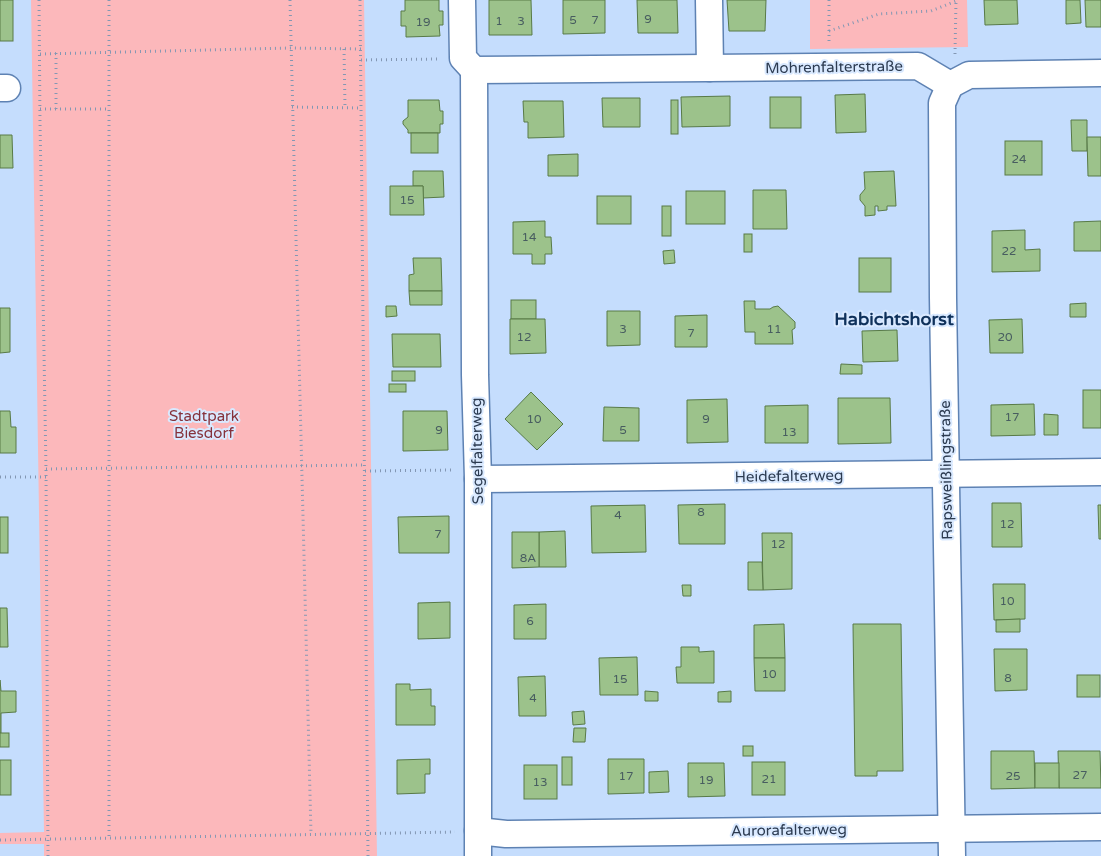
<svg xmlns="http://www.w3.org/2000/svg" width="1101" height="856" font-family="'Varela Round',sans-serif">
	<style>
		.green { fill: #fcb8bb }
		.building { fill: #9cc28b; stroke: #587a47 }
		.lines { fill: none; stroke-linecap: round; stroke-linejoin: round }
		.minor-casing { stroke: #5e82b3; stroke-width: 29 }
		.path { stroke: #8397b3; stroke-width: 3; stroke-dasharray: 1 4; stroke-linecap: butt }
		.minor { stroke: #fff; stroke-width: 26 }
		.labels { text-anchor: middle; stroke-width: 4; stroke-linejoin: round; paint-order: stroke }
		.number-label { font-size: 12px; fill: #485d60 }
		.street-label { font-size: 15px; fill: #2c3b51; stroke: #d9e9ff }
		.park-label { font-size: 15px; fill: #86323c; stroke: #d9e9ff }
		.quarter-label { font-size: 18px; font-weight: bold; fill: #0f315b; stroke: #d9e9ff }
	</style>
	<rect width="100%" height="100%" fill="#c5ddfd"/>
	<g class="green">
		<polygon points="31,0 364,0 377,856 44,856 44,844 0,844 0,833 44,832"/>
		<polygon points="810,0 967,0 968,47 810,49"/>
	</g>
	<g class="building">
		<rect x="0" y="0" width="13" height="41"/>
		<polygon points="405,0 439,0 439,11 443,11 443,25 439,25 440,36 406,37 406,26 401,26 401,11 405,11"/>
		<polygon points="489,0 531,0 532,35 489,35"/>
		<polygon points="563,0 605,0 605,33 563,34"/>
		<polygon points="637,0 677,0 678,33 638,33"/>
		<polygon points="727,0 766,0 765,31 729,31"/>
		<polygon points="984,0 1017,0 1018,24 985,25"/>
		<polygon points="1066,0 1080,0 1081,23 1066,24"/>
		<polygon points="1085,0 1101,0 1101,27 1086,27"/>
		<polygon points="865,94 866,132 836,133 835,95"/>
		<polygon points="730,96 730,126 682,127 681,97"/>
		<rect x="770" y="97" width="31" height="31"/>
		<polygon points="602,98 640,98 640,127 603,127"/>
		<polygon points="408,100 439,100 440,111 443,111 443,124 440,124 440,133 408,133 408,130 403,124 403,121 408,117"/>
		<rect x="671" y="100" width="7" height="34"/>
		<polygon points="523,101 563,101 564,137 528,138 528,122 524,122"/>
		<polygon points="1071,120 1087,120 1087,151 1072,151"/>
		<rect x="411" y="133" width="27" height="20"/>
		<polygon points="0,135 12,135 13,168 0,168"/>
		<polygon points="1087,137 1101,137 1101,176 1088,176"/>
		<rect x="1005" y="141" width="37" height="34"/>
		<polygon points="578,154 578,176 548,176 548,155"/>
		<polygon points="413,171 443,171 444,197 423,198 423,186 413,186"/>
		<polygon points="894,171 896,206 887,206 887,210 878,211 878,206 875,206 875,215 865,216 865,206 860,200 860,195 865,189 864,172"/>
		<polygon points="390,186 423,186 424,215 390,215"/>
		<polygon points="753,190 786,190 787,229 753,229"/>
		<rect x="686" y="191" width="39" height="33"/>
		<rect x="597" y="196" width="34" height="28"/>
		<rect x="662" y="206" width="9" height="30"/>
		<polygon points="545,221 545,237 551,237 552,254 545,254 545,264 532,264 532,254 513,254 513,222"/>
		<polygon points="1101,221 1101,251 1074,251 1074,222"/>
		<polygon points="1025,230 1025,250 1040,249 1040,271 992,272 992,231"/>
		<rect x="744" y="234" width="8" height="18"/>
		<polygon points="674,250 675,263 664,264 663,251"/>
		<polygon points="413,258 441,258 442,291 409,291 409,275 414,274"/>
		<rect x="859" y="258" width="32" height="34"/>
		<polygon points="409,291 442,291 442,305 410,305"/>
		<rect x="511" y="300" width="25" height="19"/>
		<polygon points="744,301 755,301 755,309 770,309 773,307 778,306 795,322 795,328 792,330 793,344 755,344 755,332 745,332"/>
		<polygon points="1086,303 1086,317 1070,317 1070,304"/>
		<polygon points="386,306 396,306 397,316 386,317"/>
		<polygon points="0,308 10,308 10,352 0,353"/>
		<polygon points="607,311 640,311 640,345 607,346"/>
		<polygon points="707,315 707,347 675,347 675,316"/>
		<polygon points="510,319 545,319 546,353 510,354"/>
		<polygon points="1022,319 1023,353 990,353 989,320"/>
		<polygon points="897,330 898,361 863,362 862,331"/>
		<polygon points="392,334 440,334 441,367 393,367"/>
		<polygon points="841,364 862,365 862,374 840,374"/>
		<rect x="392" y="371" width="23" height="10"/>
		<rect x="389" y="384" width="17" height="8"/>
		<rect x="1083" y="390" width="18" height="38"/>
		<polygon points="531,392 563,424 537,450 505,419"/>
		<polygon points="838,398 890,398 891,443 838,444"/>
		<polygon points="727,399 728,442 687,443 687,400"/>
		<polygon points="1034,404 1035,435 991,436 991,405"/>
		<polygon points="808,405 808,443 765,443 765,406"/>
		<polygon points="604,407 639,408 639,441 603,441"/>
		<polygon points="0,411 10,411 11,427 16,427 16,453 0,453"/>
		<polygon points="403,411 447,411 448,450 403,451"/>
		<polygon points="1044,414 1058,415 1058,435 1044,435"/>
		<polygon points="992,503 1021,503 1022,547 992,547"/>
		<polygon points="725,504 725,544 679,544 678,505"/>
		<polygon points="645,505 646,552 592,553 591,506"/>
		<polygon points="1098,505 1101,505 1101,539 1099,539"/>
		<polygon points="449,516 449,553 399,553 398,517"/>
		<rect x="0" y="517" width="8" height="36"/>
		<polygon points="565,531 566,567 539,567 539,532"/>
		<polygon points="512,532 539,532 539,567 512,568"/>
		<polygon points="762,533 792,533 792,589 763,590"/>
		<polygon points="748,562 762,562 763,590 748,590"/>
		<polygon points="993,584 1025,584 1025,619 994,620"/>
		<polygon points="682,585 691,585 691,596 683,596"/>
		<polygon points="450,602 450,638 418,639 418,603"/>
		<polygon points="546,604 546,639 514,639 514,605"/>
		<polygon points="0,608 7,608 8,647 0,647"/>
		<polygon points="1020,619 1020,632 996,632 996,620"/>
		<polygon points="784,624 785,658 754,658 754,625"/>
		<polygon points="853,624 901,624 903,771 877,771 877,776 855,776"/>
		<polygon points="681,647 699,647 699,652 714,651 714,683 677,683 676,667 681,667"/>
		<polygon points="994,649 1027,649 1027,690 995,691"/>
		<polygon points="637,657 638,695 600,695 599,658"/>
		<polygon points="754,658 785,658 785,691 755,691"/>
		<rect x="1077" y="675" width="23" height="22"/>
		<polygon points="545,676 546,716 519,716 518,677"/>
		<polygon points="0,680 1,691 16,691 16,712 1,713 1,733 0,733"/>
		<polygon points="396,684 410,684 410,690 431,689 431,706 435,706 435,725 396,725"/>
		<polygon points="645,691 658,692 658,701 645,701"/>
		<polygon points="731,691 731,702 718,702 718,692"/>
		<polygon points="584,711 585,724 573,725 572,712"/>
		<polygon points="574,728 586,728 585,742 573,742"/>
		<rect x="0" y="733" width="9" height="14"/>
		<rect x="743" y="746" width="10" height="10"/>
		<polygon points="991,751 1034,751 1035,788 991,789"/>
		<polygon points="1058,751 1100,751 1101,788 1059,788"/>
		<rect x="562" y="757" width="10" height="28"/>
		<polygon points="430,759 430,774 425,774 425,793 397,794 397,760"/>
		<polygon points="608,759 644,759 644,793 608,794"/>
		<rect x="0" y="760" width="11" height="35"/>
		<rect x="752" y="762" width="33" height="33"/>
		<polygon points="688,763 724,763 725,796 688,797"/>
		<rect x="1035" y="763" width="24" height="25"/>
		<rect x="524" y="765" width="33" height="34"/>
		<polygon points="668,771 669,792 649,793 649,772"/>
	</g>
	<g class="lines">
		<g class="minor-casing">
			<g id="minor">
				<polyline points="462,0 463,58 474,70 918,66 950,85"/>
				<polyline points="709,0 710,68"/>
				<polyline points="474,70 475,375 478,479 478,856"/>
				<polyline points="950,85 942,103 943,298 952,856"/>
				<polyline points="950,85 969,75 1101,73"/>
				<polyline points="0,88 7,88"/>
				<polyline points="478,479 1101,472"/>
				<polyline points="478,831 506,834 1101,827"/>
			</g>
		</g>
		<g class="path">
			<polyline points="39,0 40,122 46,469 48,856"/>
			<polyline points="109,0 109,839"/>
			<polyline points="290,0 311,834"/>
			<polyline points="360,0 368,856"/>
			<polyline points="829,0 829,43"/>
			<polyline points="829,31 879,14 931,11 956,1"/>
			<polyline points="344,49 345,107"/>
			<polyline points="56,53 56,110"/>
			<polyline points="40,54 291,48 361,49"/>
			<polyline points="955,54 956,0"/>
			<polyline points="361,60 438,59"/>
			<polyline points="292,107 361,108"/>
			<polyline points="40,109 108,109"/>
			<polyline points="46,469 365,465"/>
			<polyline points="365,471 454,470"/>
			<polyline points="0,477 46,477"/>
			<polyline points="0,840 455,832"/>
		</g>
		<use href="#minor" class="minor"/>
	</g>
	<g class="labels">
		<g class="number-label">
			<text x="648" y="23">9</text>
			<text x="573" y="24">5</text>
			<text x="595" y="24">7</text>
			<text x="499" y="25">1</text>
			<text x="521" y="25">3</text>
			<text x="423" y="26">19</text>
			<text x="1019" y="163">24</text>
			<text x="407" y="204">15</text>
			<text x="529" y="241">14</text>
			<text x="1009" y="255">22</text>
			<text x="623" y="333">3</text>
			<text x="774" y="333">11</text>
			<text x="691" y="337">7</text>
			<text x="524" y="341">12</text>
			<text x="1005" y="341">20</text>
			<text x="1012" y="421">17</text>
			<text x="534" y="423">10</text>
			<text x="706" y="423">9</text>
			<text x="439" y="434">9</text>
			<text x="623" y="434">5</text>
			<text x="789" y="436">13</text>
			<text x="701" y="516">8</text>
			<text x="618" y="519">4</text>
			<text x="1007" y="528">12</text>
			<text x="438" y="538">7</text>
			<text x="778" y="548">12</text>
			<text x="528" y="562">8A</text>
			<text x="1007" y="605">10</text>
			<text x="530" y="625">6</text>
			<text x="769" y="678">10</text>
			<text x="1008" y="682">8</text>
			<text x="620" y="683">15</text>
			<text x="533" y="702">4</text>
			<text x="1080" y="779">27</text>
			<text x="626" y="780">17</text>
			<text x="1013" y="780">25</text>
			<text x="769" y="783">21</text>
			<text x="706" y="784">19</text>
			<text x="540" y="786">13</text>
		</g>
		<g class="street-label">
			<text transform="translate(834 67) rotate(-1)" y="5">Mohrenfalterstraße</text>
			<text transform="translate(477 451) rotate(-91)" y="5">Segelfalterweg</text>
			<text transform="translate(946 470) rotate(-91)" y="5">Rapsweißlingstraße</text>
			<text transform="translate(789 476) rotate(-1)" y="5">Heidefalterweg</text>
			<text transform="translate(789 830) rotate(-1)" y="5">Aurorafalterweg</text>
		</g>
		<g class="park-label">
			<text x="204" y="421">Stadtpark<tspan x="204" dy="17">Biesdorf</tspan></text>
		</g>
		<g class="quarter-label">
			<text x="894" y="325">Habichtshorst</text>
		</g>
	</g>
</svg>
